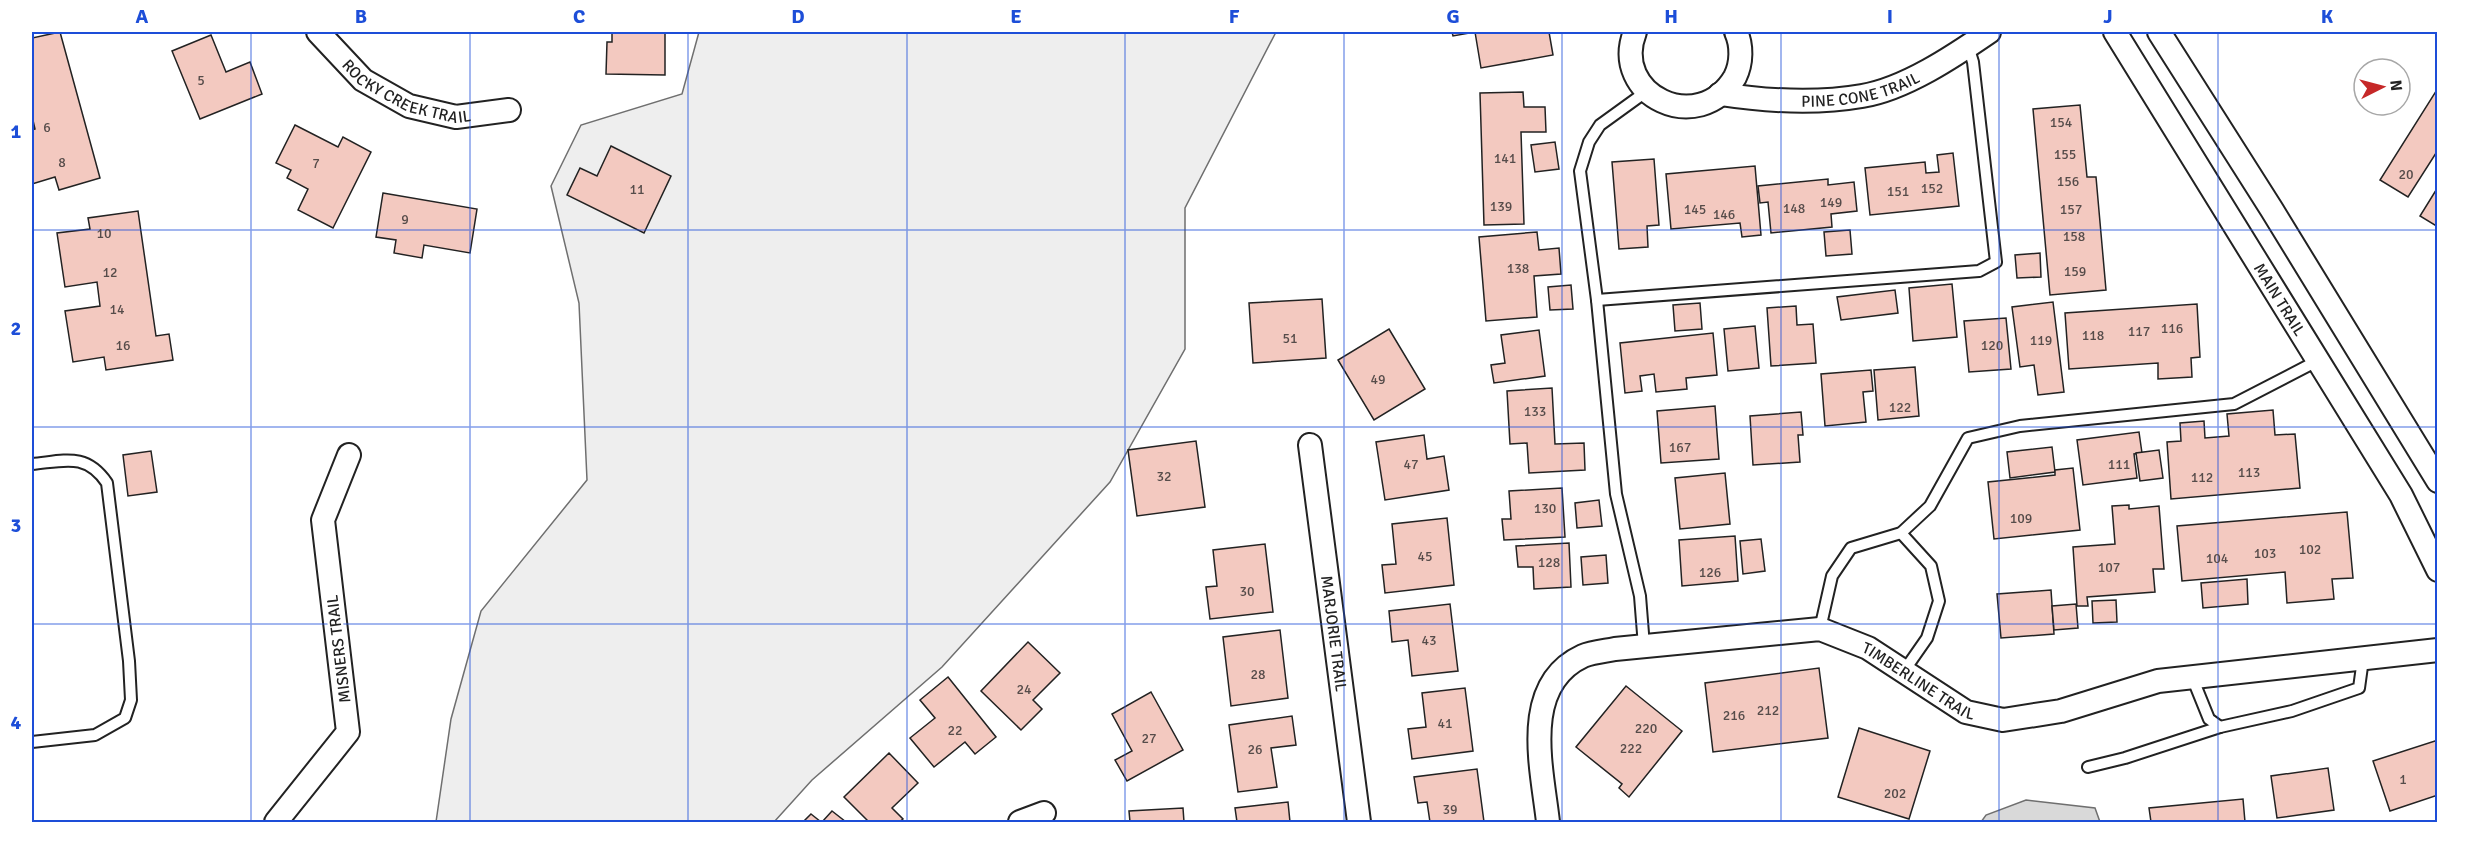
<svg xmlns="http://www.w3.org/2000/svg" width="2469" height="854" font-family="Signika,sans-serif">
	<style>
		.green { fill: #eee; stroke: #6f6f6f; stroke-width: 1.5 }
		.water { fill: #d9d9d9; stroke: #6f6f6f; stroke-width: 1.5 }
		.building { fill: #f3c9c0; stroke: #222; stroke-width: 1.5 }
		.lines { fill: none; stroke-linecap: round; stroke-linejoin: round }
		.lane-casing { stroke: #222; stroke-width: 14 }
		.street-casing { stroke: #222; stroke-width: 26 }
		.lane { stroke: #fff; stroke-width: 10 }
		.street { stroke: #fff; stroke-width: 22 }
		.grid { fill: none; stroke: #1d4ed8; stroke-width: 1.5; stroke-opacity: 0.55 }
		.labels { text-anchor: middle; stroke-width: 4.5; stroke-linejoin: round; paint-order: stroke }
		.number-label { font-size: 14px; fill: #564c4a }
		.street-label { font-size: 16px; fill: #222; stroke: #fff }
		.neatline { fill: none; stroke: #1d4ed8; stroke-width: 2 }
		.grid-label { font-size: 20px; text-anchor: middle; font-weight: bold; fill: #1d4ed8 }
	</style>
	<rect width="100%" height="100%" fill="#fff"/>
	<polygon class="green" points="699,32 1276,32 1185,208 1185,349 1110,482 942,667 812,780 774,822 436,822 451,719 481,611 587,480 579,303 551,186 581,125 682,94"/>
	<polygon class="water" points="2026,800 2095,808 2100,822 1981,822 1986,815"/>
	<g class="building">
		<polygon points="60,32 100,178 59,190 55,177 32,184 32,130 35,129 32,116 32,38"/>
		<polygon points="612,32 665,32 665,75 606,74 607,42 612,42"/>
		<polygon points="1452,32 1549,32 1553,55 1481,68 1475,32 1453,36"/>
		<polygon points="211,35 226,72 250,62 262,94 200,119 172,51"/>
		<polygon points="2438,88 2438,150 2408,197 2380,180"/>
		<polygon points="1523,92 1524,107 1545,107 1546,132 1521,132 1524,224 1484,225 1480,93"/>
		<polygon points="2080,105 2087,177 2096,177 2106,290 2050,295 2033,109"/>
		<polygon points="295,125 338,147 343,137 371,152 333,228 298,210 308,189 287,178 291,170 276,163"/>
		<polygon points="1555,142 1559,169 1535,172 1531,145"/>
		<polygon points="611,146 671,176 644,233 567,195 580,168 597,176"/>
		<polygon points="1953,153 1959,206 1870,215 1865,168 1925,162 1926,173 1939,172 1937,155"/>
		<polygon points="1654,159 1659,225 1647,226 1648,247 1619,249 1612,162"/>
		<polygon points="1755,166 1761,235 1742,237 1740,223 1671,229 1666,174"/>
		<polygon points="1828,179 1828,185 1854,182 1857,211 1831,214 1832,227 1771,233 1768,202 1760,203 1758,186"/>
		<polygon points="2438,187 2438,227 2420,216"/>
		<polygon points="383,193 477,209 470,253 424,245 422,258 394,253 396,240 376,237"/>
		<polygon points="138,211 156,336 169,334 173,360 106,370 104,357 73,362 65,311 100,306 97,282 65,287 57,233 90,229 88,218"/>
		<polygon points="1850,230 1852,254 1826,256 1824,232"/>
		<polygon points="1537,232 1539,250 1559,248 1561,274 1534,276 1537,317 1486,321 1479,237"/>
		<polygon points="2040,253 2041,277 2017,278 2015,255"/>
		<polygon points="1952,284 1957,337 1913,341 1909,288"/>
		<polygon points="1571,285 1573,309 1550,310 1548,287"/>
		<polygon points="1895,290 1898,313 1841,320 1837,297"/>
		<polygon points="1322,299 1326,358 1253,363 1249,303"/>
		<polygon points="2053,302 2064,392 2038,395 2034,365 2020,367 2012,307"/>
		<polygon points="1700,303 1702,329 1675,331 1673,305"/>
		<polygon points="2197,304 2200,357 2191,358 2192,377 2158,379 2158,363 2069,369 2065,313"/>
		<polygon points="1796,306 1797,325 1813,324 1816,363 1771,366 1767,308"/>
		<polygon points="2006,318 2011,369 1969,372 1964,321"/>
		<polygon points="1755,326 1759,368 1728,371 1724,329"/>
		<polygon points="1389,329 1425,389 1374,420 1338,360"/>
		<polygon points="1539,330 1545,376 1494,383 1491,365 1505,363 1501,335"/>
		<polygon points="1713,333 1717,375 1686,378 1687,389 1656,392 1654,374 1640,376 1642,391 1625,393 1620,343"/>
		<polygon points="1915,367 1919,416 1878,420 1874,370"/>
		<polygon points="1871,370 1873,391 1863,392 1866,422 1825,426 1821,374"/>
		<polygon points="1552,388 1555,444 1584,443 1585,470 1529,473 1527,443 1510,444 1507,391"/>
		<polygon points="1715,406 1719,459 1661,463 1657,411"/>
		<polygon points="2273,410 2275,435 2295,434 2300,488 2171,499 2167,442 2181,441 2180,423 2204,421 2205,438 2229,436 2227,414"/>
		<polygon points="1801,412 1803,435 1798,435 1800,462 1753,465 1750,416"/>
		<polygon points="2139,432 2142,453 2134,454 2137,478 2083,485 2077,440"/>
		<polygon points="1424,435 1427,459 1444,456 1449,490 1385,500 1376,442"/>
		<polygon points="1196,441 1205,507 1137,516 1128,450"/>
		<polygon points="2052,447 2055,472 2010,478 2007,452"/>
		<polygon points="2159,450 2163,478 2140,481 2136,453"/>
		<polygon points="151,451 157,492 128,496 123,455"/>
		<polygon points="2073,468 2080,530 1994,539 1988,482 2055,475 2055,470"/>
		<polygon points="1725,473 1730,524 1680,529 1675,478"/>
		<polygon points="1562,488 1565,537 1504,540 1502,519 1511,519 1509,491"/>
		<polygon points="1599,500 1602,526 1577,528 1575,503"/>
		<polygon points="2129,505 2129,509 2159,506 2164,569 2153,569 2155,592 2087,597 2088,606 2077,606 2073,547 2115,544 2112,506"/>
		<polygon points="2347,512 2353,578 2332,579 2334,599 2287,603 2285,572 2182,581 2177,526"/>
		<polygon points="1447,518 1454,585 1385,593 1382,565 1396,564 1392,524"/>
		<polygon points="1735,536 1738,581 1682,586 1679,540"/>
		<polygon points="1761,539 1765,571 1743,574 1740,541"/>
		<polygon points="1569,543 1571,587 1534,589 1533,567 1518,567 1516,546"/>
		<polygon points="1265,544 1273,612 1210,619 1206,587 1217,586 1213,550"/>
		<polygon points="1606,555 1608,583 1583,585 1581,557"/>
		<polygon points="2247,579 2248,604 2203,608 2201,583"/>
		<polygon points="2051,590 2054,634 2001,638 1997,594"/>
		<polygon points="2116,600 2117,622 2093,623 2092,601"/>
		<polygon points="1450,604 1458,671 1412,676 1408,640 1392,642 1389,611"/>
		<polygon points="2076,604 2078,628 2054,630 2052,606"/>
		<polygon points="1280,630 1288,698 1231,706 1223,637"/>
		<polygon points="1028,642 1060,673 1033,700 1042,709 1021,730 981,691"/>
		<polygon points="1819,668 1828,738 1713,752 1705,683"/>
		<polygon points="948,677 996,737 975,754 965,742 934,767 910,738 935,718 920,700"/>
		<polygon points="1626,686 1682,731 1629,797 1619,788 1622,784 1576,747"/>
		<polygon points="1465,688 1473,751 1412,759 1408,729 1426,727 1422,693"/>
		<polygon points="1151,692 1183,750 1127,781 1115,760 1132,751 1112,714"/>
		<polygon points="1292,716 1296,745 1271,748 1277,787 1238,792 1229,725"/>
		<polygon points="1859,728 1930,751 1909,819 1838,797"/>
		<polygon points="2438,740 2438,795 2390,811 2373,761"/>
		<polygon points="889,753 918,783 892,808 903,819 899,822 869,822 844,797"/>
		<polygon points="2328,768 2334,810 2277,818 2271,776"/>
		<polygon points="1477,769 1484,822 1430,822 1427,802 1418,803 1414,777"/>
		<polygon points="2243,799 2245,822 2151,822 2149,808"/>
		<polygon points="1288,802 1290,822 1237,822 1235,808"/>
		<polygon points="1183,808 1184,822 1130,822 1129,811"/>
		<polygon points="832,811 846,822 822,822"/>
		<polygon points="811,814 821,822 803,822"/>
	</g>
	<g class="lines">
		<g class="lane-casing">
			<g id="lane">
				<polyline points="1597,300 1979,271 1996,262 1973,62 1968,46"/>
				<path d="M32 464C64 461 86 452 107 483L129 661 131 700 125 718 95 735 32 742"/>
				<polyline points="1901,533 1931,566 1939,601 1927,638 1904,671"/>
				<polyline points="1820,629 1832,576 1851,548 1901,533 1930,506 1968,438 2020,426 2234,404 2319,360"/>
				<polyline points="1644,646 1640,596 1616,494 1597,300 1580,171 1589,142 1600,125 1647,91"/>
				<polyline points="2192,677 2209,719 2220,727 2292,711 2359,688 2363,659"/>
				<polyline points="2088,767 2125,758 2220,727"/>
			</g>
		</g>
		<g class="street-casing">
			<g id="street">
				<path id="s1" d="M318 32 363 80 409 106 456 117 509 110"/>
				<path d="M1635 32C1610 95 1699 138 1735 77 1742 63 1742 45 1736 32"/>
				<path id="s2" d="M2115 32 2401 495 2438 570"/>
				<polyline points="2159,32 2272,210 2438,481"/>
				<path id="s3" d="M1720 94C1766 101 1816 104 1862 96 1905 89 1954 56 1989 32"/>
				<path id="s4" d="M1310 445 1359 822"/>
				<polyline points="276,822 348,732 323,520 349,455"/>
				<polyline points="1020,822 1044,813"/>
				<path id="s5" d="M1548 822C1542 768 1520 685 1583 656 1592 652 1605 651 1615 649L1820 629 1868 648 1966 712 2003 720 2061 711 2158 681 2438 650"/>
			</g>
		</g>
		<use href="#lane" class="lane"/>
		<use href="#street" class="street"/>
	</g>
	<path class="grid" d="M251 32V822M470 32V822M688 32V822M907 32V822M1125 32V822M1344 32V822M1562 32V822M1781 32V822M1999 32V822M2218 32V822M32 230H2438M32 427H2438M32 624H2438"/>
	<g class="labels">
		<g class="number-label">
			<text x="201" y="85">5</text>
			<text x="2061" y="127">154</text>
			<text x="47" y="132">6</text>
			<text x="2065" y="159">155</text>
			<text x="1505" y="163">141</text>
			<text x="62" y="167">8</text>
			<text x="316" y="168">7</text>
			<text x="2406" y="179">20</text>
			<text x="2068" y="186">156</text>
			<text x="1932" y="193">152</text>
			<text x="637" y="194">11</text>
			<text x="1898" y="196">151</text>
			<text x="1831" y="207">149</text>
			<text x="1501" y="211">139</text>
			<text x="1794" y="213">148</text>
			<text x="1695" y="214">145</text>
			<text x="2071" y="214">157</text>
			<text x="1724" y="219">146</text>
			<text x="405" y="224">9</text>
			<text x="104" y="238">10</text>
			<text x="2074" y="241">158</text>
			<text x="1518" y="273">138</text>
			<text x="2075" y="276">159</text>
			<text x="110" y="277">12</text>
			<text x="117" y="314">14</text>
			<text x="2172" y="333">116</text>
			<text x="2139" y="336">117</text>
			<text x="2093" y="340">118</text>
			<text x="1290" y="343">51</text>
			<text x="2041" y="345">119</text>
			<text x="123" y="350">16</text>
			<text x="1992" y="350">120</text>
			<text x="1378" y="384">49</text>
			<text x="1900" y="412">122</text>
			<text x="1535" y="416">133</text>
			<text x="1680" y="452">167</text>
			<text x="1411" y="469">47</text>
			<text x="2119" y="469">111</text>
			<text x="2249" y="477">113</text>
			<text x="1164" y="481">32</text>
			<text x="2202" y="482">112</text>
			<text x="1545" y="513">130</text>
			<text x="2021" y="523">109</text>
			<text x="2310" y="554">102</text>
			<text x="2265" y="558">103</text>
			<text x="1425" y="561">45</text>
			<text x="2217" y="563">104</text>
			<text x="1549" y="567">128</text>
			<text x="2109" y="572">107</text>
			<text x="1710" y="577">126</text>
			<text x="1247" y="596">30</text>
			<text x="1429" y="645">43</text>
			<text x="1258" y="679">28</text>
			<text x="1024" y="694">24</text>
			<text x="1768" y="715">212</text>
			<text x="1734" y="720">216</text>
			<text x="1445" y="728">41</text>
			<text x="1646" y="733">220</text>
			<text x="955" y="735">22</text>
			<text x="1149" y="743">27</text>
			<text x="1631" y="753">222</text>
			<text x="1255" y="754">26</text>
			<text x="2403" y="784">1</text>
			<text x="1895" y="798">202</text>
			<text x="1450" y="814">39</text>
		</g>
		<g class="street-label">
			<text dy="6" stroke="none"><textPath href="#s1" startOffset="111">ROCKY CREEK TRAIL</textPath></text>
			<text dy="6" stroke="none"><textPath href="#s3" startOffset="142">PINE CONE TRAIL</textPath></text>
			<text dy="6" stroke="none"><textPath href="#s2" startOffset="314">MAIN TRAIL</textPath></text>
			<text dy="6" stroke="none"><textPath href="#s4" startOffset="190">MARJORIE TRAIL</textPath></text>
			<text transform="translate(338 649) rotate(-97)" y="6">MISNERS TRAIL</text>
			<text dy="6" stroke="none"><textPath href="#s5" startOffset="534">TIMBERLINE TRAIL</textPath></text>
		</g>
	</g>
	<rect width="2469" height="854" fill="none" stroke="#ffffff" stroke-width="66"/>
	<g transform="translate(2382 87) rotate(84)"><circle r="28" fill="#ffffff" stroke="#a7a7a7" stroke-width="1.5"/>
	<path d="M0-4.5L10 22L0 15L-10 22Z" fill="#c62828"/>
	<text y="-9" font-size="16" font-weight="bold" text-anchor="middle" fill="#222222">N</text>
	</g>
	<rect x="33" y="33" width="2403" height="788" class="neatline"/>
	<g class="grid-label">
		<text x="142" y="23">A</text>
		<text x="361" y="23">B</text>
		<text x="579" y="23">C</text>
		<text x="798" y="23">D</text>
		<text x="1016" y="23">E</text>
		<text x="1234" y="23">F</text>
		<text x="1453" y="23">G</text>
		<text x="1671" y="23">H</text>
		<text x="1890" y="23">I</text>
		<text x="2108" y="23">J</text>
		<text x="2327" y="23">K</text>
		<text x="16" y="138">1</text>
		<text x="16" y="335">2</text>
		<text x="16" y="532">3</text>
		<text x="16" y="729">4</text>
	</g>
</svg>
